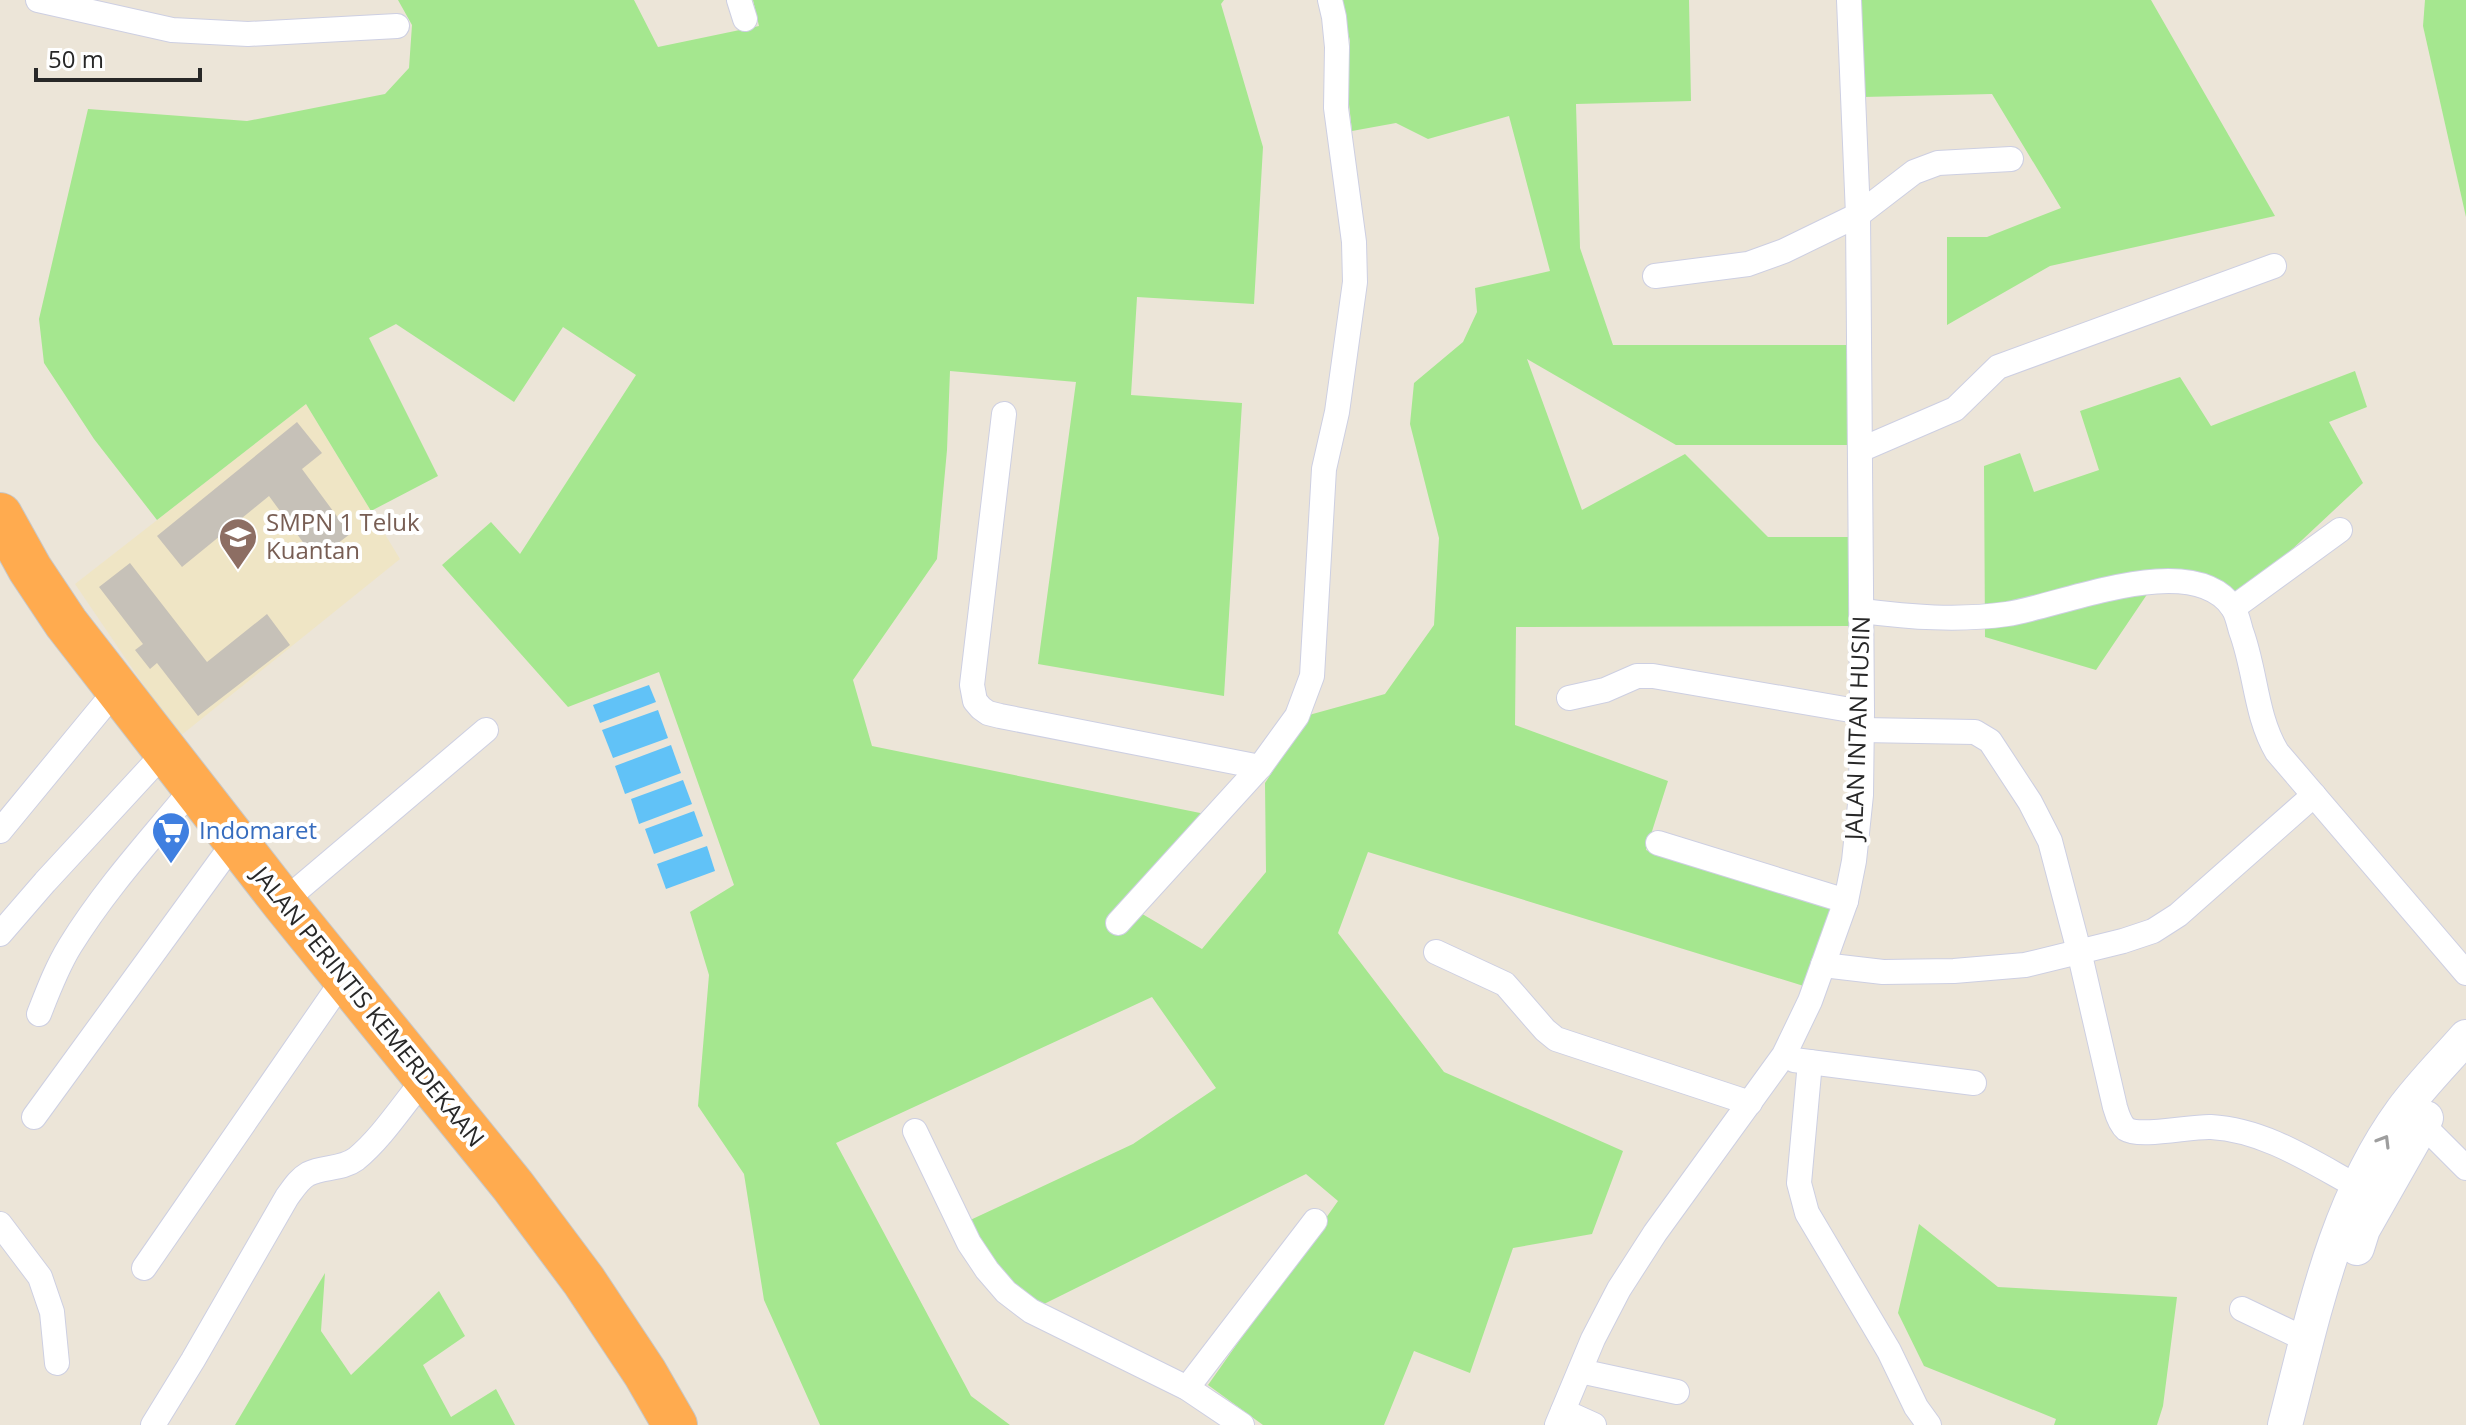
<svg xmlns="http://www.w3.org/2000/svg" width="2466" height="1425" font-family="'Open Sans',sans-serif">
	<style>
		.education { fill: #efe5c5 }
		.green { fill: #a5e78f }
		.water { fill: #61c2f7 }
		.building { fill: #c6c1b8 }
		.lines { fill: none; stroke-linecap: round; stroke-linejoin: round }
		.street-casing { stroke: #cdcfe2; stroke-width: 26 }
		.secondary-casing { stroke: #cdcfe2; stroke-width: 36 }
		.highway-casing { stroke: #c7c7c7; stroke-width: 46 }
		.street { stroke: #fff; stroke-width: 24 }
		.secondary { stroke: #fff; stroke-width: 34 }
		.highway { stroke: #ffab4f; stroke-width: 44 }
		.oneway { stroke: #9e9e9e }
		.labels { text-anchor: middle; stroke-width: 8; stroke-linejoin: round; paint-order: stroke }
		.education-label { font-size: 24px; fill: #785e54; stroke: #fff; text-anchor: start }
		.street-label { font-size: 24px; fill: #282828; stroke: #fff }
		.shop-label { font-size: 24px; fill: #366cbe; stroke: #fff; text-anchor: start }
	</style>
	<rect width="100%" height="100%" fill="#ece5d8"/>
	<polygon class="education" points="306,404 400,559 179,737 75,584"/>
	<g class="green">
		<polygon points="398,0 634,0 658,47 759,26 753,0 1224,0 1221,4 1263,147 1254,304 1137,297 1131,395 1242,403 1224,696 1038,664 1076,382 950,371 947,450 937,559 853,680 872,746 1210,815 1127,905 1202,949 1266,872 1265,783 1309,715 1385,694 1434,625 1439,538 1410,424 1414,383 1463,342 1477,312 1475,288 1550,271 1509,116 1428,139 1396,123 1352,131 1347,86 1350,41 1340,0 1689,0 1691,101 1576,104 1580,248 1613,345 1848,345 1848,445 1676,445 1527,359 1582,510 1685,454 1768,537 1848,537 1849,626 1516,627 1515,725 1668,781 1646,850 1836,906 1807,987 1368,852 1338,933 1444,1072 1623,1151 1592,1234 1513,1248 1470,1373 1414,1351 1384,1425 1263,1425 1208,1385 1338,1201 1306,1174 1044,1304 1007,1284 966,1222 1133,1144 1216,1088 1152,997 836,1143 971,1396 1010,1425 820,1425 764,1300 744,1174 698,1106 709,975 690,912 734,885 659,672 568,707 442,565 491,522 520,554 636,375 563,327 514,402 396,324 369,338 438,476 371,511 306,404 157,520 94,439 44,363 39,319 88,109 247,121 385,94 409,68 412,25"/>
		<polygon points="1861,0 2151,0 2275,216 2050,266 1947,325 1947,237 1987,237 2061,208 1992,94 1863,97"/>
		<polygon points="2425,0 2466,0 2466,217 2423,26"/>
		<polygon points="2355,371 2367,407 2329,422 2363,483 2225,612 2204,594 2150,590 2096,670 1985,637 1984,466 2020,453 2034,492 2099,470 2080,411 2180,377 2211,426"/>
		<polygon points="1919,1224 1998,1287 2177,1297 2163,1406 2157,1425 2054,1425 2056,1419 1924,1366 1898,1313"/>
		<polygon points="325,1273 321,1331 351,1375 439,1291 465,1336 423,1365 451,1417 496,1389 515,1425 235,1425"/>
	</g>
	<g class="water">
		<polygon points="649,685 656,702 600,723 593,705"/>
		<polygon points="658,710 668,738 613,758 602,730"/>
		<polygon points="671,745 681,773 625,794 615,766"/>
		<polygon points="683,780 692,804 639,824 631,799"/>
		<polygon points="694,811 703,836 654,854 645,829"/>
		<polygon points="707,846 715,871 666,889 657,864"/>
	</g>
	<g class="building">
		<polygon points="297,422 322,453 302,469 350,534 316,560 269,496 182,567 157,536"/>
		<polygon points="130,563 207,662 267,614 290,645 198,716 157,663 150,669 135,650 143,644 99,587"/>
	</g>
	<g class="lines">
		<g class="street-casing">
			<g id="street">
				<polyline points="38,0 172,30 248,34 397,26"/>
				<polyline points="739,0 745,19"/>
				<polyline points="1655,276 1748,264 1784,251 1858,215 1914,172 1938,163 2011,159"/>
				<polyline points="1004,414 972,685 975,701 981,708 988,713 1000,716 1260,767"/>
				<polyline points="1860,450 1955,409 1998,367 2274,266"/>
				<polyline points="2233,608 2340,530"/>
				<path d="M1862 611C1910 617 1958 621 2007 614 2061 606 2193 548 2233 608 2237 614 2239 624 2241 631 2256 671 2255 715 2277 752L2466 973"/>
				<polyline points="1569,698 1605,690 1637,676 1653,676 1862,712"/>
				<path d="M1862 730 1975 732 1990 741 2030 802 2050 841 2079 951 2115 1107C2117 1114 2120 1124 2126 1129 2140 1138 2191 1126 2211 1127 2265 1130 2312 1162 2358 1187"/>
				<polyline points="0,831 117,689"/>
				<polyline points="1658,843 1846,901"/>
				<polyline points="283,902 486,730"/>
				<polyline points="1118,923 1260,767 1297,716 1312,676 1324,469 1337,412 1355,282 1354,242 1336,108 1337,47 1334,17 1330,0"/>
				<polyline points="0,934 45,882 165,752"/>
				<polyline points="1436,952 1505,984 1545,1030 1556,1039 1750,1103"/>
				<polyline points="1823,965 1883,972 1954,971 2025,965 2123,941 2153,931 2178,915 2314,795"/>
				<path d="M39 1014C48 991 57 967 70 946 105 889 151 839 193 788"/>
				<polyline points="1794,1060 1974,1083"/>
				<polyline points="1810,1062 1799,1183 1807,1213 1889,1351 1916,1407 1929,1425"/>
				<polyline points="34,1117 235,841"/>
				<polyline points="2421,1123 2466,1168"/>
				<polyline points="915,1131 969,1243 987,1270 1006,1292 1031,1311 1187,1388 1242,1425"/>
				<polyline points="0,1224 40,1277 52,1312 57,1363"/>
				<polyline points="144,1268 345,977"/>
				<polyline points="2242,1309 2307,1340"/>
				<polyline points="1580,1371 1677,1392"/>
				<polyline points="1187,1388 1315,1221"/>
				<polyline points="1563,1411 1594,1425"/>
				<path d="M153 1425 193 1360 287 1197C293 1189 299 1179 308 1174 324 1166 341 1170 356 1159 382 1138 404 1103 426 1077"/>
				<polyline points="1557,1425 1593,1339 1619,1289 1655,1233 1784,1055 1810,1001 1846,901 1854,861 1861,795 1862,712 1858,215 1849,0"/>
			</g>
		</g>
		<g class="secondary-casing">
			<g id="secondary">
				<polyline points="2357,1248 2363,1229 2426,1118"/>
				<path d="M2285 1425C2313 1317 2335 1203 2402 1111 2421 1085 2445 1061 2466 1037"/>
			</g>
		</g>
		<g class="highway-casing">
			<polyline id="highway" points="0,515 30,569 66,623 283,902 513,1186 584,1281 645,1373 675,1425"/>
		</g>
		<use href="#street" class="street"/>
		<use href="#secondary" class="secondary"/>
		<use href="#highway" class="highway"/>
	</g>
	<defs><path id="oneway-chevron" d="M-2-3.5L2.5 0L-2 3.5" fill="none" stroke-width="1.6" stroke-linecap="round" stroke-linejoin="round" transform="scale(2)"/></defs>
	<use class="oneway" href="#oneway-chevron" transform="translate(2384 1141) rotate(-59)"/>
	<defs>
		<g id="school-pin" transform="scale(2)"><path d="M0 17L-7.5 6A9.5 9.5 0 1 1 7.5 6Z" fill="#8d6e63" stroke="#fff"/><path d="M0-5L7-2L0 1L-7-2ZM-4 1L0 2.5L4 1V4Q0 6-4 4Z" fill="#fff"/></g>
		<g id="supermarket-pin" transform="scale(2)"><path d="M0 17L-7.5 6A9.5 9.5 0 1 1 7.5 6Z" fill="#3f7fe0" stroke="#fff"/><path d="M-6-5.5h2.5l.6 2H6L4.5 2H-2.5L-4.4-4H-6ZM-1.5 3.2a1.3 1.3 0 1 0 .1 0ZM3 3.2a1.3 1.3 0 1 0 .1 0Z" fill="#fff"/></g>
	</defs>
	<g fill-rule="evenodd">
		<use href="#school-pin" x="238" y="537"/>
		<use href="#supermarket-pin" x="171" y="831"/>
	</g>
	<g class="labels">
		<g class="education-label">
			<text x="266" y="531">SMPN 1 Teluk<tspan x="266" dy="28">Kuantan</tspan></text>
		</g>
		<g class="street-label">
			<text transform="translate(1858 728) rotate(-88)" y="8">JALAN INTAN HUSIN</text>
			<text transform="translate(368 1007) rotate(51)" y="8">JALAN PERINTIS KEMERDEKAAN</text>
		</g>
		<g class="shop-label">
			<text x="199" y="839">Indomaret</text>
		</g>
	</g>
	<path d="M36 68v12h164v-12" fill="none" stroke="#282828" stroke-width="4"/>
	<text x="48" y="68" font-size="24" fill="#282828" stroke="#ffffff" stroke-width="6" paint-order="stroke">50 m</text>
</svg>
